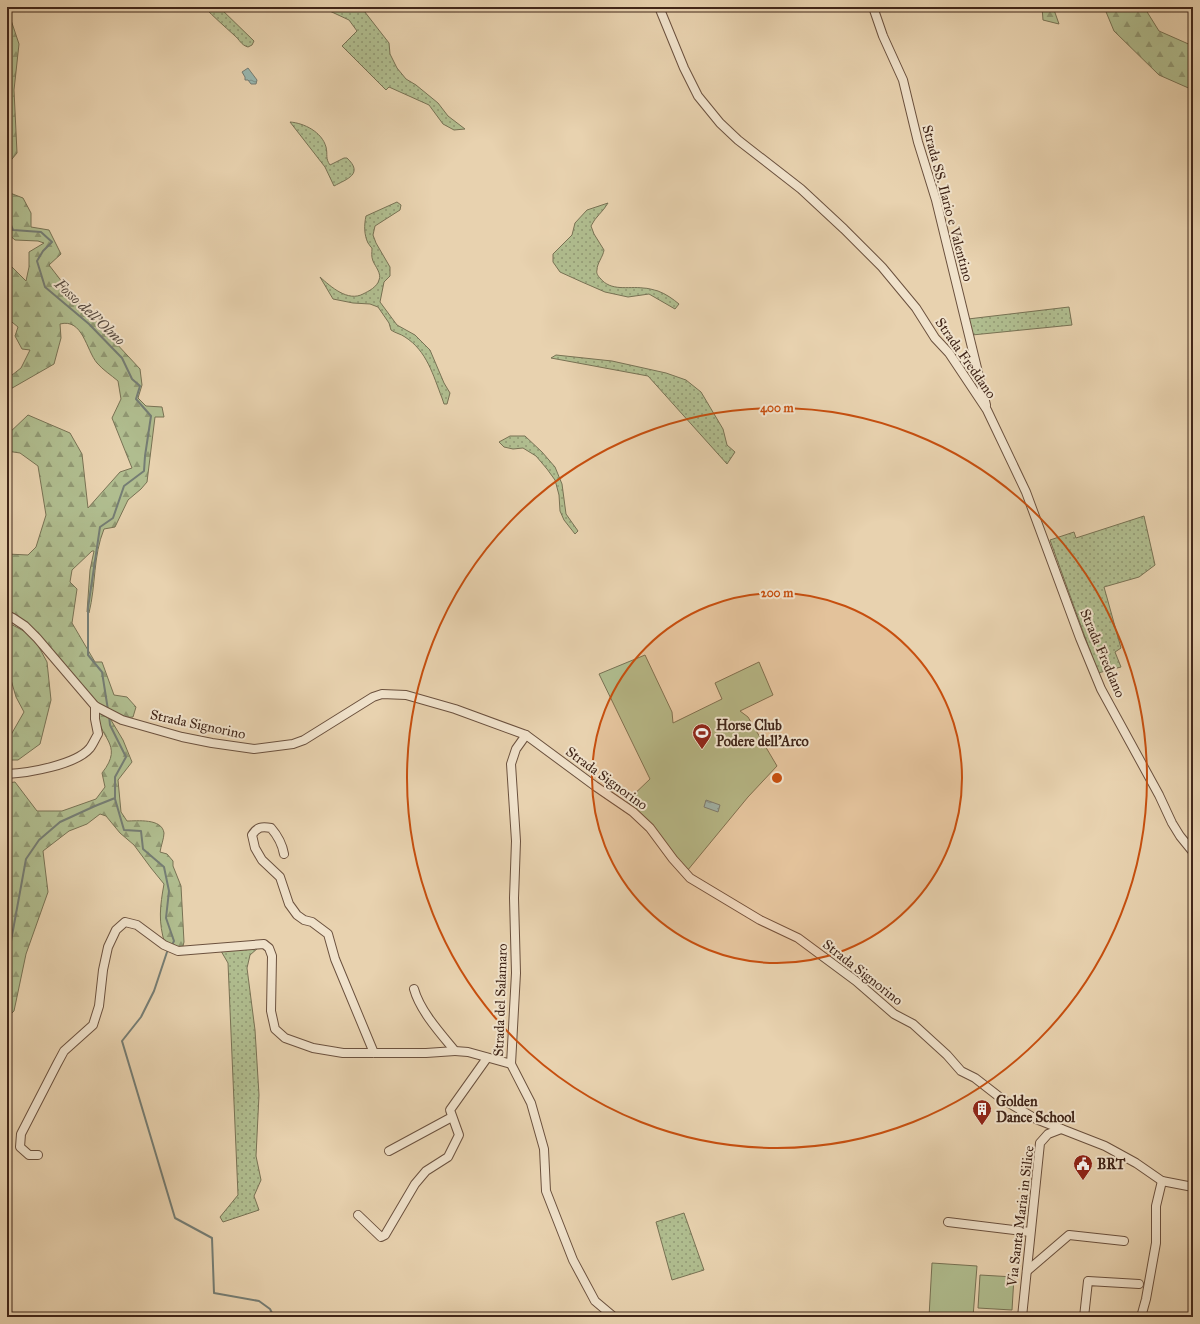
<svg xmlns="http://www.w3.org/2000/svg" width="1200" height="1324" font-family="'IM FELL Great Primer',serif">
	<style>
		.grass { fill: url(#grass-dots); stroke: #787254 }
		.forest { fill: url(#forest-firs); stroke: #787254 }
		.pitch { fill: #b0bd8f; stroke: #787254 }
		.water { fill: url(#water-ripples); stroke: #757d74 }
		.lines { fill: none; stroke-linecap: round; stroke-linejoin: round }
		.stream { stroke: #757d74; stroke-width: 2 }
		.minor-casing { stroke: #6b513e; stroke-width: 10 }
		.minor { stroke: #f0e2cb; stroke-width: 8 }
		.ring { fill: none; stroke: #c74f0f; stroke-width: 2 }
		.labels { text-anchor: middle; stroke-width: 4; stroke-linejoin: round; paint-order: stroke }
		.street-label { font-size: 14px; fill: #412619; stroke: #f0e2cb }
		.poi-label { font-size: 14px; font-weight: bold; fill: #412619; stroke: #f0e2cb; text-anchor: start }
		.water-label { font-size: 15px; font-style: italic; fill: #574a3f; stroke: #f0e2cb }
		.centre { fill: #c74f0f; stroke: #f0e2cb; stroke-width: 2 }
		.ring-label { font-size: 12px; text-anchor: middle; font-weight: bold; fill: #c74f0f; stroke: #f0e2cb; stroke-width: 4; stroke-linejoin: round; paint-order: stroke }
	</style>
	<defs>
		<pattern id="grass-dots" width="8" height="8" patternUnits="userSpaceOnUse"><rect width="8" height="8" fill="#b0bd8f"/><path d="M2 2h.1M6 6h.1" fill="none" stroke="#919974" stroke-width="1.8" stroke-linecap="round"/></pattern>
		<pattern id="forest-firs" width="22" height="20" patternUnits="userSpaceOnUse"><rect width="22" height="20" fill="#b0bd8f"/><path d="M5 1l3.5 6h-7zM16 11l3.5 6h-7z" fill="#919974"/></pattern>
		<pattern id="water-ripples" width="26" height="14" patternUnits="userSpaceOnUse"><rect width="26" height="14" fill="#98b7b0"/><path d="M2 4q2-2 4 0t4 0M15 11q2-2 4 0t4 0" fill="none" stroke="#7e958e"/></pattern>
	</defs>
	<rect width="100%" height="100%" fill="#e8d2af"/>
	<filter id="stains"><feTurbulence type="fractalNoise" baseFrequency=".005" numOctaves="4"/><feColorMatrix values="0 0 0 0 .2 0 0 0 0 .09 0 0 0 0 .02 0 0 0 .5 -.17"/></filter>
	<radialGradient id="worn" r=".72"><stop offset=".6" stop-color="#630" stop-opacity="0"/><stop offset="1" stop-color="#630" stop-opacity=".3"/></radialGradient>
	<g class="grass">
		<path d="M204 7H219L254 41 252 45 248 47C241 45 240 40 234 35 224 26 214 17 204 7Z"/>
		<polygon points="321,7 361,7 389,43 390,54 397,68 406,79 416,85 438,103 448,116 465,129 454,130 443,124 429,105 389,87 386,90 342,46 357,31 349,20"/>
		<path d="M290 122C304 123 322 132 326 147 328 155 325 158 330 165L344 158H347C364 174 347 179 334 186L325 167Z"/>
		<path d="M397 202 401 205 400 210 375 226 373 235 376 243 390 267V276L384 282 380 302 397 325 415 335 430 350 444 383 450 393 447 404H444L442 398C433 375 427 351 405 337 401 334 395 333 391 330L389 323 378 307 370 304 353 303 333 299 320 277C331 287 348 302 363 294 369 291 377 287 379 280 382 274 375 266 373 261 371 256 372 253 372 248 371 248 369 244 368 243 364 235 364 225 366 216Z"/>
		<path d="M608 203C603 212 595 217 591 226L594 234 604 250C603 257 597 263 597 270 596 273 598 276 600 278 611 292 628 286 643 288 648 288 654 290 658 291 666 294 673 299 679 304L675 309 649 294 628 297 605 292 582 282 560 272 553 262V254L572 235 575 223 587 210Z"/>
		<polygon points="1069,307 1072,325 972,335 968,319"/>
		<polygon points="556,355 612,361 666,373 686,380 701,392 723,429 727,445 735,452 727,464 648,376 551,358"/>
		<polygon points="510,436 525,436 542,452 555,467 562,484 566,514 578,531 575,534 564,520 560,511 559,495 555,480 547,469 536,456 523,448 513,449 504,447 499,442"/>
		<polygon points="1144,516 1155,565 1139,577 1104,587 1121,648 1115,652 1121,667 1098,673 1050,540 1074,532 1076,538"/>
		<polygon points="258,948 250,955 247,968 255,1030 259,1095 256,1156 261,1180 254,1196 259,1210 223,1222 220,1217 238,1195 228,963 221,951"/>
		<polygon points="684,1213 704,1270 672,1280 656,1222"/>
	</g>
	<g class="forest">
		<polygon points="1042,7 1053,7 1059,24 1043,20"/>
		<polygon points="1104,7 1144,7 1159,31 1193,46 1193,90 1159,75 1114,31"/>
		<polygon points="7,8 19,44 14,90 17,153 7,165"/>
		<path d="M7 185 10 193 23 198 31 213V227L49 230 61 254 49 265 76 300 140 369 142 385 138 398 146 406 162 407 164 417H155L147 482 141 489 128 500 115 527 104 529C93 556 96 585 89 613L87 612 90 570 94 551H92L72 570 70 582 77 589 72 623 95 662H102L114 695 127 697 136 707 133 717 120 718 101 707 7 612V554L28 555 36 547 46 515 38 466 20 453 7 451V435L28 415 70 433 82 454 88 508 120 472 132 468 112 418 121 399 118 381C111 375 103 370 97 363 86 350 83 318 60 324L61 338 54 364 7 391V379L21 368 30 350 22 349 15 336 18 327 7 318V262L26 281 29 267V252L44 243 38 241 15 240 7 233Z"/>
		<polygon points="7,622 33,636 47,662 51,700 40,744 18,760 7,760 7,741 8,740 24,712 16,697 7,666"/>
		<path d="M99 712 111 720 123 740 132 762 118 780 121 812 127 821C137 821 162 818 164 833 164 838 161 846 160 852L167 854 173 861V866L181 886 184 942 182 950 165 944C158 922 160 906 164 884L151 868 134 845 120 833 106 816 100 814 87 824 69 831 43 851 48 892 26 954 14 1011 7 1018V783L15 782 37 811H62L96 799 105 787 102 773C126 743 96 738 99 712Z"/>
	</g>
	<g class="pitch">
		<polygon points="645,655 672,712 673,723 722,699 715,683 759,662 773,695 740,711 748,717 777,766 748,797 687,871 652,824 627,801 650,779 599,674"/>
		<polygon points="932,1263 977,1266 973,1317 929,1317"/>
		<polygon points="980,1275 1014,1277 1012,1310 978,1308"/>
	</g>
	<g class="water">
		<polygon points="248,68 257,80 256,84 251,84 248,80 245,80 245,77 242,72"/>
		<polygon points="706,800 720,805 718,812 704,807"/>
	</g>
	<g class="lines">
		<g class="stream">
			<polyline points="7,122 7,123"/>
			<polyline points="7,216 13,230 41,232 52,242 43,251 37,261 45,287 89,324 122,358 132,379 140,386 136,399 151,416 145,456 144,471 124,486 113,518 100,527 88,608 88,655 102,672 108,710"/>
			<polyline points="115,799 124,830 141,831 143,849 164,867 169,891 166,918 174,941 173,943"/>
			<polyline points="167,952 154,991 141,1017 122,1041 175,1218 212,1238 214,1293 259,1301 270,1309 274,1317"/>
			<polyline points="7,963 26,859 39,840 60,822 95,806 115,798 115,777 126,757 110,725 109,716"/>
		</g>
		<g class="minor-casing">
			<g id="minor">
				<polyline points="659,7 684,68 698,96 720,123 738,140 801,189 844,229 882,267 916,308 935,338 949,353 987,410 1026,492 1080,638 1101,689 1159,795 1172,823 1180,836 1193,852"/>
				<polyline points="873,7 883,36 903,80 918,142 936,200 986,405"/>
				<polyline points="7,615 13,618 25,626 37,638 95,706 122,720 182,737 212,743 254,749 293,744 304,740 373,697 382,694 406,695 455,709 526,735 595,786 633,812 650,828 673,859 690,878 760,920 798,938 856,981 894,1014 913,1024 947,1055 961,1071 975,1078 1002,1099 1036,1119 1105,1146 1136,1163 1162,1181 1193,1187"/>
				<polyline points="526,735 516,749 511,764 516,841 514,898 516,973 511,1064 531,1103 544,1149 546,1191 573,1260 595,1301 614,1317"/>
				<path d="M7 774C28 773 76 765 90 748 93 744 95 739 98 734L95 719V706"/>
				<path d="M284 854C282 843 278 836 271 828 262 826 257 827 252 835L255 848 262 860 280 877 289 904 297 915 304 920 312 922 328 934 335 959 374 1053"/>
				<path d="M414 989C420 1011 441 1034 455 1051L468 1052 511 1064"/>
				<polyline points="389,1151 452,1117"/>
				<polyline points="38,1155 29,1155 20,1147 21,1134 57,1064 64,1051 93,1025 99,1006 103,970 108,947 116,930 125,922 137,925 164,945 178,951 264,944 269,948 272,956 271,1011 275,1029 285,1038 313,1048 343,1053 426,1053 455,1051"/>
				<polyline points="358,1215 381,1237 385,1235 415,1184 426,1171 448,1157 459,1135 450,1110 487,1058"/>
				<polyline points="948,1222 1030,1232"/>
				<polyline points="1027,1271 1069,1235 1124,1241"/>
				<polyline points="1022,1317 1040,1143 1048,1134 1061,1129"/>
				<polyline points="1084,1317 1088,1281 1139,1284"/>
				<polyline points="1141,1317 1146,1299 1156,1243 1156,1206 1162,1181"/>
			</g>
		</g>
		<use href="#minor" class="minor"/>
	</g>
	<circle cx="777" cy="778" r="185" fill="#c74f0f" fill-opacity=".12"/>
	<g class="ring">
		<circle cx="777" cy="778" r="185"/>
		<circle cx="777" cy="778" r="370"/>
	</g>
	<defs>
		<g id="stadium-pin" transform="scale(1)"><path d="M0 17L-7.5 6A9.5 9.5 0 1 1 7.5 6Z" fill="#8f2418" stroke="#f0e2cb"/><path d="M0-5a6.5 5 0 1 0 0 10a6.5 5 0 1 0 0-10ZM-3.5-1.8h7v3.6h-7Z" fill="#fff"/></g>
		<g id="building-pin" transform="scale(1)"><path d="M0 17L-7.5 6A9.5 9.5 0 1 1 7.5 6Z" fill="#8f2418" stroke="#f0e2cb"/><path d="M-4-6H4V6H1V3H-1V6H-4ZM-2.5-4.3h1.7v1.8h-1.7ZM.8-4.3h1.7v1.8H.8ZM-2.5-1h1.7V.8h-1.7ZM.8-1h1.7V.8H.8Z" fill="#fff"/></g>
		<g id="civic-pin" transform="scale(1)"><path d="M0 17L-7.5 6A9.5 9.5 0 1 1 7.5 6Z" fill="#8f2418" stroke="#f0e2cb"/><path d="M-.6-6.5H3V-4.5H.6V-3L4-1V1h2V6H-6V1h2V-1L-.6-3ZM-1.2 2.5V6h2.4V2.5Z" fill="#fff"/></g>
	</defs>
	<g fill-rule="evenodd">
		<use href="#stadium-pin" x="702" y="733"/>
		<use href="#building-pin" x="982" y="1109"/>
		<use href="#civic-pin" x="1083" y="1164"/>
	</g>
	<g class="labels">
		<g class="street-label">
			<text transform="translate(948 203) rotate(75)" y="5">Strada SS. Ilario e Valentino</text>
			<text transform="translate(966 358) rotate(55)" y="5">Strada Freddano</text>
			<text transform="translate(1103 653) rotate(67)" y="5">Strada Freddano</text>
			<text transform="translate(198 724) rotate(12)" y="5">Strada Signorino</text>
			<text transform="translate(607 778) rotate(36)" y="5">Strada Signorino</text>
			<text transform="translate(863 972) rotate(38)" y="5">Strada Signorino</text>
			<text transform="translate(500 1000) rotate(-88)" y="5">Strada del Salamaro</text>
			<text transform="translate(1020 1216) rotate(-83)" y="5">Via Santa Maria in Silice</text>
		</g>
		<g class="poi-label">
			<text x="716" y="730">Horse Club<tspan x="716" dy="16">Podere dell'Arco</tspan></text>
			<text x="996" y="1106">Golden<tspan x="996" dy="16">Dance School</tspan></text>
			<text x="1097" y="1169">BRT</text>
		</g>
		<g class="water-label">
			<text transform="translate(90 312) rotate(43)" y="5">Fosso dell'Olmo</text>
		</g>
	</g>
	<circle cx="777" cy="778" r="6" class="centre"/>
	<g class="ring-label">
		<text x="777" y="412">400 m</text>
		<text x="777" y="597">200 m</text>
	</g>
	<rect width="1200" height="1324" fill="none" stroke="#e8d2af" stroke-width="24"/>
	<rect x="8" y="8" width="1184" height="1308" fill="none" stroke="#412619" stroke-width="2"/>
	<rect x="12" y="12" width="1176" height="1300" fill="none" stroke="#412619"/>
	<rect width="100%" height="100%" filter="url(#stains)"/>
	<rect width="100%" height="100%" fill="url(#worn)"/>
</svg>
